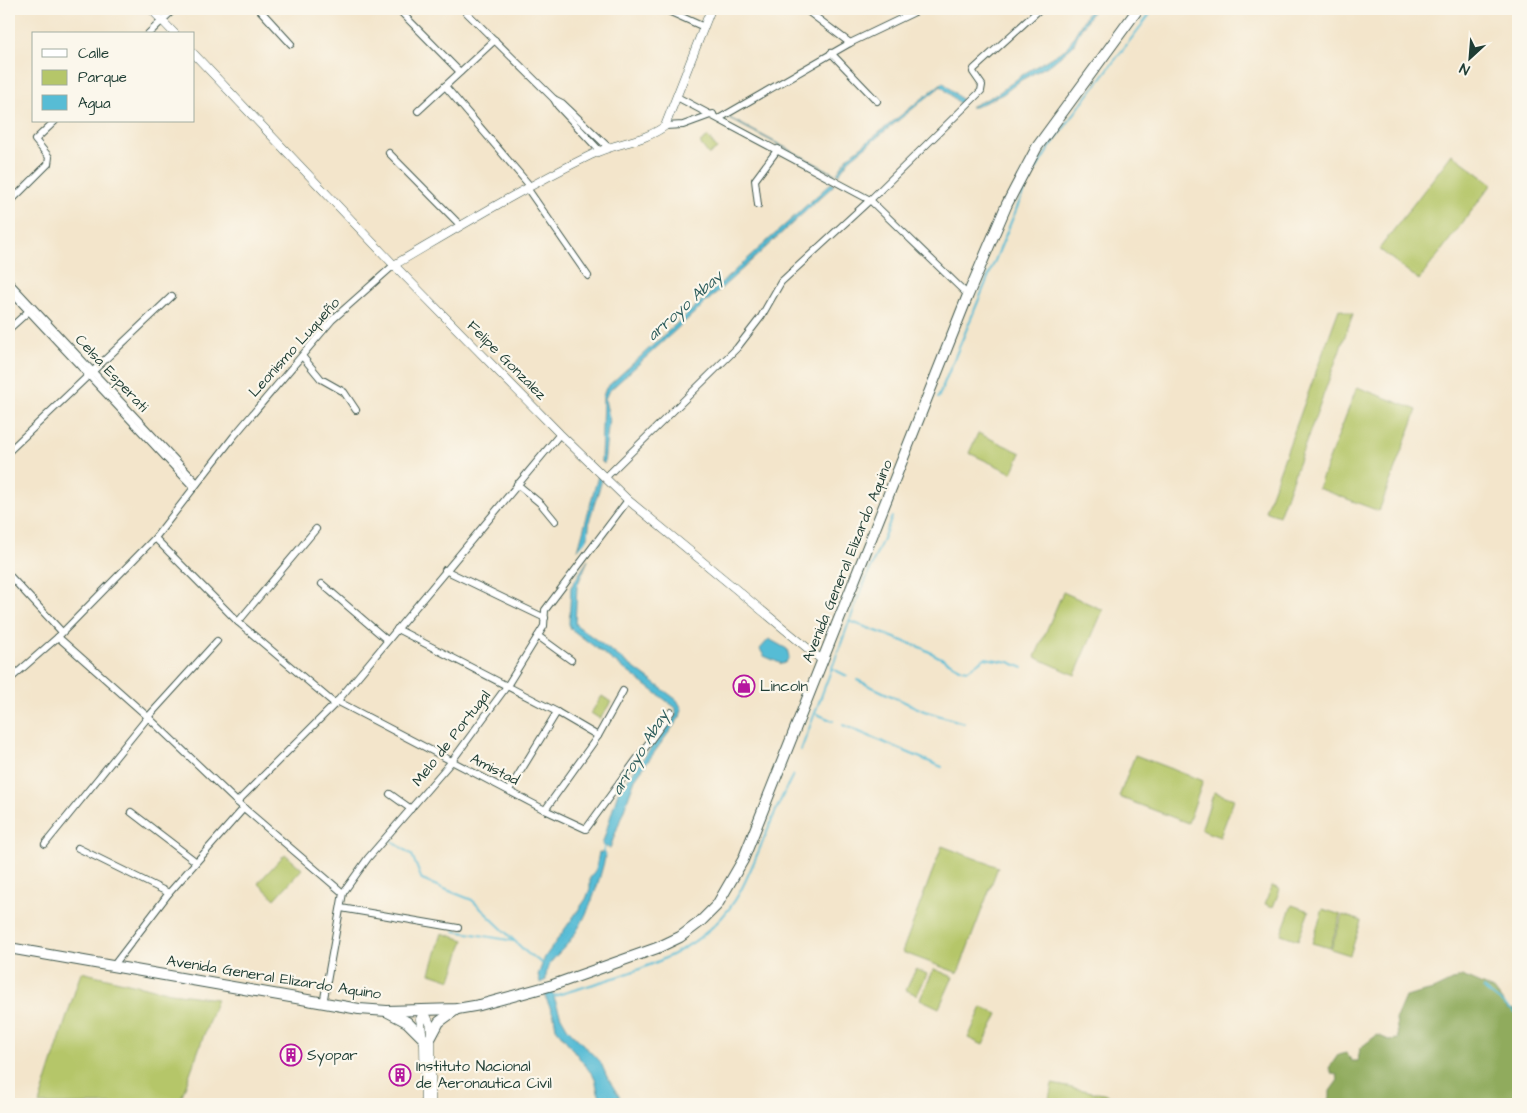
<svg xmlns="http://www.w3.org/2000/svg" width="1527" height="1113" font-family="'Architects Daughter',sans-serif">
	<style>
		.green { fill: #b5c669; stroke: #6a824e }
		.forest { fill: #90ab5d; stroke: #587448 }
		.water { fill: #57bcd5; stroke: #3b7c84 }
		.pier { fill: #f3e5cb }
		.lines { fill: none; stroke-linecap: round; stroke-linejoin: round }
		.stream { stroke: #57bcd5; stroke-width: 2 }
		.minor-casing { stroke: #3f564b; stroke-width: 8 }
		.tertiary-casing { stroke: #3f564b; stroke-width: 9 }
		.primary-casing { stroke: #3f564b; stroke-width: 12 }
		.minor { stroke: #fff; stroke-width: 6 }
		.tertiary { stroke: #fff; stroke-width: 8 }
		.primary { stroke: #fff; stroke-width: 10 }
		.labels { text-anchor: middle; stroke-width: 4.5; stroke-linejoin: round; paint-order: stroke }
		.street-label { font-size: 15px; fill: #1f3d34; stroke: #fbf7ec }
		.poi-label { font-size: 15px; fill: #1f3d34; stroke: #fbf7ec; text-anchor: start }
		.water-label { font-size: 16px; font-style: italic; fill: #2d5d5c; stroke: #fbf7ec }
	</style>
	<rect width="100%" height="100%" fill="#fbf7ec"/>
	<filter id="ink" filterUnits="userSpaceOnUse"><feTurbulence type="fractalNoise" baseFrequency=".02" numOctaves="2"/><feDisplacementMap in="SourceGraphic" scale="10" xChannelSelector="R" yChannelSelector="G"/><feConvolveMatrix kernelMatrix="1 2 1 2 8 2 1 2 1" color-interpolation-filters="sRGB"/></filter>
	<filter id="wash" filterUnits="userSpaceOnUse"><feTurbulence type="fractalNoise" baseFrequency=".0096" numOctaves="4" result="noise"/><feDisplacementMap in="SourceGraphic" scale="20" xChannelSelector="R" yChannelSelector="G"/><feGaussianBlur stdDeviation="1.12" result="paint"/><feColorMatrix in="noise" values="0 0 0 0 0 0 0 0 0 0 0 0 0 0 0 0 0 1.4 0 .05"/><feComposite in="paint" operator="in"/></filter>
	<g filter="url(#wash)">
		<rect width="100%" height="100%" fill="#f3e5cb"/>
		<g class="green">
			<polygon points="708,137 717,149 709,155 700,143"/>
			<polygon points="1452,154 1492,184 1419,280 1379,249"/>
			<polygon points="1339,309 1353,314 1279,516 1265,511"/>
			<polygon points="1357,387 1417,410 1379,511 1318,488"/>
			<polygon points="978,433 1021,453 1012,473 969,453"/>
			<polygon points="1063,592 1103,610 1075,675 1035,657"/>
			<polygon points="602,696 611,702 600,719 591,713"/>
			<polygon points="1135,755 1203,781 1188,823 1119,797"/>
			<polygon points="1214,792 1234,799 1220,837 1201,830"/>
			<polygon points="942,846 998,867 958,973 902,952"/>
			<polygon points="285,854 302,869 275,899 258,883"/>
			<polygon points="1272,886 1280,889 1273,907 1265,904"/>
			<polygon points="1292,905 1309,911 1298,940 1281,934"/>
			<polygon points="1323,909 1341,915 1330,948 1312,943"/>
			<polygon points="1343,915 1361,921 1350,955 1331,949"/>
			<polygon points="442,933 464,940 451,980 430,973"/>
			<polygon points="916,969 927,974 917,995 906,990"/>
			<polygon points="934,969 953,977 939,1008 920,999"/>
			<polygon points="81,972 171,993 217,999 179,1104 39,1104"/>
			<polygon points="982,1007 998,1014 983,1045 968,1038"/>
			<polygon points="1052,1084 1108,1095 1106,1104 1048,1104"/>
		</g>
		<polygon class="forest" points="1462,976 1494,990 1508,1009 1518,1010 1518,1104 1322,1104 1330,1098 1330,1091 1338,1080 1337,1075 1332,1074 1329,1068 1338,1055 1346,1053 1352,1061 1358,1061 1360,1048 1377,1035 1389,1040 1398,1039 1396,1018 1405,997 1433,990"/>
		<g class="water">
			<polygon points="1090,9 1094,9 1078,34 1073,46 1051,64 1021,80 1003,94 975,107 970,107 997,94 1025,73 1067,48"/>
			<polygon points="943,82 964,102 961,105 941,86 849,160 839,174 837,173 847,158"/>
			<polygon points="728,117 835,174 835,175 728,118"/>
			<polygon points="831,183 834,185 608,392 605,399 609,418 604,464 601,461 603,396 606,388"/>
			<polygon points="598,476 602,480 590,518 587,545 578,550"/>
			<polygon points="588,560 577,586 575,624 677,700 682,709 680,717 635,779 610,848 602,845 618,792 676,715 676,708 571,629 569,624 571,587"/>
			<polygon points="769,639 787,649 789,657 786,662 782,664 764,656 760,649"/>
			<path d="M599 852 606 854C598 886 589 916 569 942 559 955 545 962 546 980L540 983 538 975 545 957 586 899 590 889V878L596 869Z"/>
			<polygon points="552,991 561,1017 568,1029 601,1063 607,1077 624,1104 604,1104 598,1092 595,1078 556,1028 554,1016 544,994"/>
		</g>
		<polygon class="pier" points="590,536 589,546 578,556 576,552"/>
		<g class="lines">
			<g class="stream">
				<polyline points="938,398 1026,186 1048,150 1082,103 1154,9"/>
				<polyline points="849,621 922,648 962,669 968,670 985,658 1009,662 1023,668"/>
				<polyline points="831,668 847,676"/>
				<polyline points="857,680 924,711 964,723"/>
				<polyline points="817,714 833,721"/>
				<polyline points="843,725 942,767"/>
				<polyline points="801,750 859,596 892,517"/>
				<polyline points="392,841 412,855 422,880 472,900 527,953 542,963"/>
				<polyline points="603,854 605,844"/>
				<polyline points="455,931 514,941"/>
				<polyline points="1483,988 1518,1015"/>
				<path d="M554 996C621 975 705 959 741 890 760 852 773 812 793 775"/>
			</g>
		</g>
	</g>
	<g filter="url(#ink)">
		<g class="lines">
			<g class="minor-casing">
				<g id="minor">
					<polyline points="259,9 291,44"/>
					<polyline points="398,9 460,72"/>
					<polyline points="463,9 554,99 562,103 608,147"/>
					<polyline points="664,9 704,27"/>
					<polyline points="805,9 850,43"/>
					<polyline points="148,34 174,9"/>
					<polyline points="831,53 877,101"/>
					<polyline points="445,86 530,186"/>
					<polyline points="677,97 870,200 968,295"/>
					<polyline points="554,99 558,106 599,150"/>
					<polyline points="418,111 495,40"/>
					<polyline points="720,118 850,43 921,9"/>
					<polyline points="665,126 683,125 713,114"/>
					<polyline points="389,153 461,226"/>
					<polyline points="527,188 588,276"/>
					<polyline points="9,203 48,164 49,157 35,140 55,121"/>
					<polyline points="758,205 755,180 778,149"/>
					<polyline points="9,282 197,483"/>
					<polyline points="9,290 194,488"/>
					<polyline points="9,329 30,310"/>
					<polyline points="302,356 321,379 344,392 356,410"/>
					<polyline points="9,451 172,296"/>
					<polyline points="605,478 737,348 761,317 781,282 870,200 981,91 982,85 973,72 974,69 1040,9"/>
					<polyline points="517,484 541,504 555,521"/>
					<polyline points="155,538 238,622 335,704"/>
					<polyline points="445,570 545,618"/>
					<polyline points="9,575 62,632"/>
					<polyline points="322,584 387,640"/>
					<polyline points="238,622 316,529"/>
					<polyline points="397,629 557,712 598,736"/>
					<polyline points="538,636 571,660"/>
					<polyline points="58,637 148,717 237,802 343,893"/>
					<polyline points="9,680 58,637 155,538 234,436 332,320 394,265"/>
					<polyline points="337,701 545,810 586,829 671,712"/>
					<polyline points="509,790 557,712"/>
					<polyline points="390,794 411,809"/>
					<polyline points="237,802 335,704 560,434"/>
					<polyline points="545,810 598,736 623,691"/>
					<polyline points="131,812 195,861"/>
					<polyline points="45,844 148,717 217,641"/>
					<polyline points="78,848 169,893"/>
					<polyline points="341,908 458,928"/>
					<polyline points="114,965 169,893 244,808"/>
					<polyline points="323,1004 343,893 368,858 452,761 507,686 544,626 545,610 628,500"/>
				</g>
			</g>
			<g class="tertiary-casing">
				<g id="tertiary">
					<polyline points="151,9 175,34"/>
					<polyline points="194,54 394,265 560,434 628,500 823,661"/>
					<path d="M394 265C459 227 523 188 591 155 614 143 644 142 665 126L711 9"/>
					<polyline points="417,1010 427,1017 431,1026 431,1104"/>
					<polyline points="425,1104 424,1044 420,1019 425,1011"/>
				</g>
			</g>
			<g class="primary-casing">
				<g id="primary">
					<polyline points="9,948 359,1009 387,1011 457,1009 480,1005 553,985 657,948 680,937 700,922 717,905 743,860 968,295 1007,204 1037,147 1138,9"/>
					<polyline points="388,1012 407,1022 424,1039"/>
					<polyline points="431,1037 439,1022 457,1009"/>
				</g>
			</g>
			<use href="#minor" class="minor"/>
			<use href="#tertiary" class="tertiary"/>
			<use href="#primary" class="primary"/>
		</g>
	</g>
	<defs>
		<g id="shop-ring" transform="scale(1.125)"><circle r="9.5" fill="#fbf7ec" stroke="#b5179e" stroke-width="1.5"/><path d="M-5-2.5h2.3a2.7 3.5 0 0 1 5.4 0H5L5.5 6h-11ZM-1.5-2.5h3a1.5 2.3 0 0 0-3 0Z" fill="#b5179e"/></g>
		<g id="building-ring" transform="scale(1.125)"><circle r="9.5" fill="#fbf7ec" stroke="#b5179e" stroke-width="1.5"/><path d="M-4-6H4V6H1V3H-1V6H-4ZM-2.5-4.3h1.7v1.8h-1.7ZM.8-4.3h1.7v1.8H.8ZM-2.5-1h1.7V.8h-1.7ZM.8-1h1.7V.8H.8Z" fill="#b5179e"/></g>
	</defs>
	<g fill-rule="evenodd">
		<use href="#shop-ring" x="744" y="686"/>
		<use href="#building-ring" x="291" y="1055"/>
		<use href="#building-ring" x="400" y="1075"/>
	</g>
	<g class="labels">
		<g class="street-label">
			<text transform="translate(294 347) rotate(-48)" y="5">Leonismo Luqueño</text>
			<text transform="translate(507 360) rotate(45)" y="5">Felipe Gonzalez</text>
			<text transform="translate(112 373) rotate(47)" y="5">Celsa Esperati</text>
			<text transform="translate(847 561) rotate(-68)" y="5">Avenida General Elizardo Aquino</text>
			<text transform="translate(451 738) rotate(-52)" y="5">Melo de Portugal</text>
			<text transform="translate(495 769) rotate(27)" y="5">Amistad</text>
			<text transform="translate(274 977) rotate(9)" y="5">Avenida General Elizardo Aquino</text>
		</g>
		<g class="poi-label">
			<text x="760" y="691">Lincoln</text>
			<text x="307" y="1060">Syopar</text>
			<text x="416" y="1071">Instituto Nacional<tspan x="416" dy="17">de Aeronautica Civil</tspan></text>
		</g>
		<g class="water-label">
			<text transform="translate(684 305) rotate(-42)" y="6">arroyo Abay</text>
			<text transform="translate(639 752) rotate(-59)" y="6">arroyo Abay</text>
		</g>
	</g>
	<rect width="1527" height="1113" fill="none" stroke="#fbf7ec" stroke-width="30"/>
	<rect x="32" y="32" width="162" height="90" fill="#fbf7ec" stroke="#a3ada2"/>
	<rect x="42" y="49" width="25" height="8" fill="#ffffff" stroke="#a3ada2"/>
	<text x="78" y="58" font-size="15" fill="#1f3d34">Calle</text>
	<rect x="42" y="70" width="25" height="15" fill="#b5c669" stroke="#a3ada2"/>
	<text x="78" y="82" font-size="15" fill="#1f3d34">Parque</text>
	<rect x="42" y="95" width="25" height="15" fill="#57bcd5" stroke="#a3ada2"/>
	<text x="78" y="108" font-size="15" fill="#1f3d34">Agua</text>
	<g transform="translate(1470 58) rotate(206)" stroke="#fbf7ec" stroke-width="4" paint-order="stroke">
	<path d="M0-4L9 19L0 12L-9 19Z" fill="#1f3d34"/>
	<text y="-8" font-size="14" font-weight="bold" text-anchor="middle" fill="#1f3d34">N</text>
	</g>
</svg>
